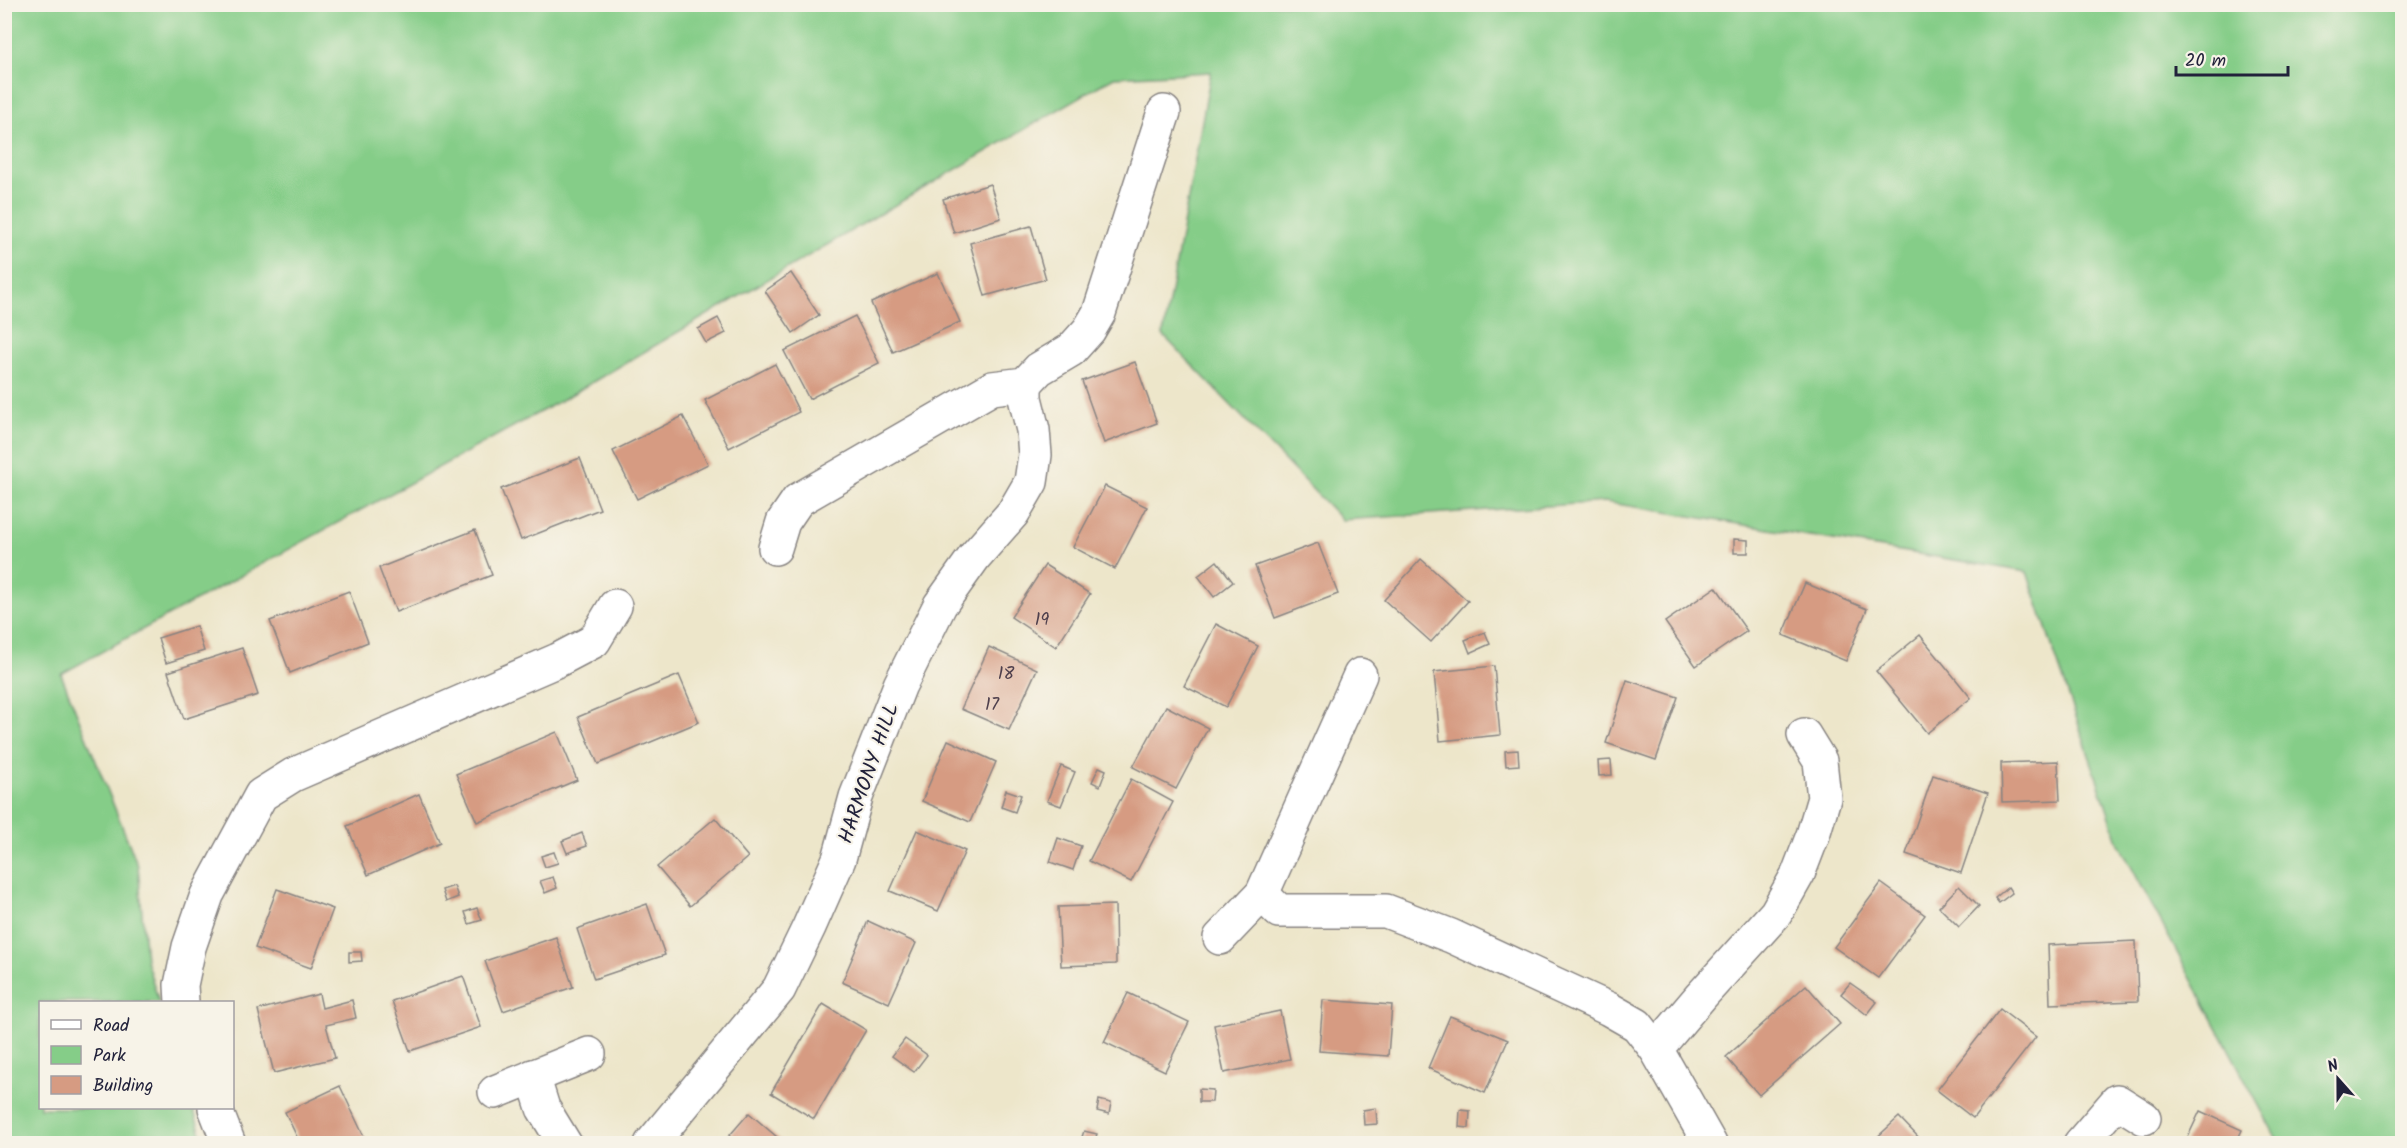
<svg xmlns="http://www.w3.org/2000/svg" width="2407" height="1148" font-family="Kalam,sans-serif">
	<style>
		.green { fill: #85cd88; stroke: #547862; stroke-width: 1.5 }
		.building { fill: #d69b82 }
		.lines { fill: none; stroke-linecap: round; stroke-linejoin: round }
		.minor-casing { stroke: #888482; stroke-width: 36 }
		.minor { stroke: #fff; stroke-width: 33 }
		.labels { text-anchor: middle; stroke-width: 4.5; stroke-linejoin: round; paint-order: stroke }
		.number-label { font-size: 18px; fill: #4f404d }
		.street-label { font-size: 21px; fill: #22223b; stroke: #f7f3e8 }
	</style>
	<rect width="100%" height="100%" fill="#f7f3e8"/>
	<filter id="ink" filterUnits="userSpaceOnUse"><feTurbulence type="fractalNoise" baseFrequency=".0167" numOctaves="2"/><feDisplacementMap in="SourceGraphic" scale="12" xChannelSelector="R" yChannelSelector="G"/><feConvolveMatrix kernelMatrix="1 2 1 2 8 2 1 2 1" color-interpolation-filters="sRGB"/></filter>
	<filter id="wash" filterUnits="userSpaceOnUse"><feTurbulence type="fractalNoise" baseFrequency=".008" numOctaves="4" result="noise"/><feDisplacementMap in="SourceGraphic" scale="24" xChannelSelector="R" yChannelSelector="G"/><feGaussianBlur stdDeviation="1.35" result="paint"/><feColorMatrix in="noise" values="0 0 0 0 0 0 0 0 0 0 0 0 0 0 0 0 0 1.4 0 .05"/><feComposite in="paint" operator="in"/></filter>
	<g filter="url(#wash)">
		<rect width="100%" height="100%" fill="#ede6ca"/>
		<polygon class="green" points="5,4 2402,5 2402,1143 2279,1143 2119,844 2027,572 1605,502 1342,520 1163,335 1211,72 1114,77 562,400 61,674 138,866 146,960 159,1002 40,1002 40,1108 193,1108 204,1143 5,1143"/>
		<g id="blocks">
			<g class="building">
				<polygon points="990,184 1001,218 954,233 943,199"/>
				<polygon points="1031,226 1046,279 985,296 970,243"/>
				<polygon points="791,273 819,315 793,333 765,291"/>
				<polygon points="938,273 960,322 893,352 871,303"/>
				<polygon points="855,316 879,363 809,399 784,351"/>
				<polygon points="718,318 726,333 706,343 698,329"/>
				<polygon points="1135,362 1157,423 1104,443 1082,381"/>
				<polygon points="775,364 799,412 729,448 705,400"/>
				<polygon points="683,416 708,464 637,499 613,451"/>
				<polygon points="580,458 600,509 521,540 501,489"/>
				<polygon points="1105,486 1147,507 1115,569 1073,547"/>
				<polygon points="475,530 492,575 396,612 379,568"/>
				<polygon points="1734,539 1748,540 1748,553 1734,553"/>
				<polygon points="1318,543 1338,594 1275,618 1255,566"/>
				<polygon points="1421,559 1468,601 1431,642 1384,600"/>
				<polygon points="1217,561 1233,582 1214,597 1198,576"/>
				<polygon points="1045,565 1090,594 1056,647 1011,617"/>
				<polygon points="1805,583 1867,609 1846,661 1783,635"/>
				<polygon points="1716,587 1747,631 1696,666 1665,622"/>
				<polygon points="349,591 368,642 290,673 270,621"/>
				<polygon points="1216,624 1258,646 1226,707 1184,686"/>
				<polygon points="196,626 204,651 166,663 158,638"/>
				<polygon points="1485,632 1490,644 1470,653 1465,640"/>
				<polygon points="1920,635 1971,698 1927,733 1876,671"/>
				<polygon points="989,647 1037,669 1009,730 961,709"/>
				<polygon points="242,648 258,695 184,719 168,672"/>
				<polygon points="1494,666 1500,735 1440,741 1434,672"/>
				<polygon points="679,675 699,722 598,764 578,717"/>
				<polygon points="1627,680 1678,697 1656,760 1606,743"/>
				<polygon points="1166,706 1208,728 1176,789 1133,767"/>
				<polygon points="557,732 577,780 477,822 456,774"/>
				<polygon points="948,740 996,762 970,822 922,801"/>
				<polygon points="1518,750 1519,765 1506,766 1505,751"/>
				<polygon points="1611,760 1612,775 1599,776 1598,761"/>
				<polygon points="2058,761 2060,800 2002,802 2001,763"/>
				<polygon points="1061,766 1075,772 1061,806 1047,801"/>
				<polygon points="1099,767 1106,770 1100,786 1092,782"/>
				<polygon points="1933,775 1988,793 1961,873 1906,854"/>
				<polygon points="1131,779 1173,802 1131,882 1089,861"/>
				<polygon points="1006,790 1021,795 1015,812 1001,807"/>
				<polygon points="419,794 440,843 368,875 347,826"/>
				<polygon points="715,818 748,857 690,906 657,867"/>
				<polygon points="917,830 965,851 938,911 890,891"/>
				<polygon points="582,833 587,846 567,853 562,841"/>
				<polygon points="1058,838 1081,846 1073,870 1050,862"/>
				<polygon points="554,852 558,863 545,867 541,856"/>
				<polygon points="553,877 557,888 545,893 540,881"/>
				<polygon points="1881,883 1925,915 1878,978 1834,947"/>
				<polygon points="454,886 458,897 446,902 442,890"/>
				<polygon points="1959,886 1979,906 1959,927 1939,907"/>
				<polygon points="2008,887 2012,893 1999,903 1995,898"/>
				<polygon points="277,889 333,909 311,968 255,948"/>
				<polygon points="647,904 665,955 594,979 577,929"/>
				<polygon points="1115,905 1116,964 1061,966 1058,907"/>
				<polygon points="477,908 482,920 469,924 465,912"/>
				<polygon points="868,921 916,943 889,1003 842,982"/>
				<polygon points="556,937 573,987 503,1011 485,961"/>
				<polygon points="2136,941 2138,1001 2050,1004 2048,945"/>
				<polygon points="349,952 361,952 362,961 349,962"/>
				<polygon points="463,976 481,1027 410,1051 392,1001"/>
				<polygon points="1850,983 1877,1002 1867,1015 1841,994"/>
				<polygon points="1806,985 1840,1024 1759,1095 1726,1057"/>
				<polygon points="1128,993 1189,1022 1165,1071 1104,1042"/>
				<polygon points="319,994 322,1008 352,1000 356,1018 326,1025 335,1058 274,1073 258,1010"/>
				<polygon points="1323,1000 1392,1005 1388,1056 1319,1051"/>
				<polygon points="823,1004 866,1030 814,1119 771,1093"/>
				<polygon points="2000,1009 2036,1037 1973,1118 1937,1090"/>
				<polygon points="1280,1011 1290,1059 1224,1073 1214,1025"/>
				<polygon points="1450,1016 1508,1040 1485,1093 1428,1068"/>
				<polygon points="905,1039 927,1055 914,1072 892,1056"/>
				<polygon points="340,1086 367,1143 300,1143 285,1112"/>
				<polygon points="1199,1089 1213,1090 1212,1102 1199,1102"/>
				<polygon points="1099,1100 1111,1103 1109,1114 1097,1111"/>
				<polygon points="1376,1108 1377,1124 1364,1125 1363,1110"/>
				<polygon points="1460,1110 1470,1111 1469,1128 1459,1127"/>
				<polygon points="2200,1111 2242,1130 2236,1143 2185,1143"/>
				<polygon points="749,1113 784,1143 723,1143"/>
				<polygon points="1899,1117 1924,1143 1871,1143"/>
				<polygon points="1084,1131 1097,1134 1094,1143 1080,1143"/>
				<polygon points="1446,1138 1446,1143 1433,1143 1432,1139"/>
			</g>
		</g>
	</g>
	<g filter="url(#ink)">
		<use href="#blocks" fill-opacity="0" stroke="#888482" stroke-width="1.5"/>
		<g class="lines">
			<g class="minor-casing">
				<g id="minor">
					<polyline points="775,548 783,522 798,500 992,388 1025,384 1039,369 1071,350 1089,330 1099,313 1164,112"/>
					<polyline points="1262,894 1279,911 1386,911 1451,936 1609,1009 1637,1025 1656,1049 1701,996 1776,913 1798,874 1813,835 1824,798 1820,761 1804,735"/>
					<polyline points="1220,938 1262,894 1360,675"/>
					<polyline points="182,1002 181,985 189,947 207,895 261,795 293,775 558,660 594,641 615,606"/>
					<polyline points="1656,1049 1710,1144"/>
					<polyline points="533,1076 543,1108 565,1144"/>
					<polyline points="495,1092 589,1054"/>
					<polyline points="215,1108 229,1144"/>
					<polyline points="651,1144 779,989 809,927 839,859 856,797 900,685 940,605 975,556 1013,513 1031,482 1035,455 1033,430 1025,398 1025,384"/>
					<polyline points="2080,1144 2117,1101 2144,1118"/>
				</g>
			</g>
			<use href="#minor" class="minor"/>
		</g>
	</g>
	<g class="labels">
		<g class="number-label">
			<text x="1042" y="625">19</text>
			<text x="1006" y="679">18</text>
			<text x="992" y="710">17</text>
		</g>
		<g class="street-label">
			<text transform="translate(868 773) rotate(-71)" y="7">HARMONY HILL</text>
		</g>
	</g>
	<rect width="2407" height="1148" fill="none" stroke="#f7f3e8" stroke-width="24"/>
	<rect x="39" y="1001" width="195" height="108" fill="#f7f3e8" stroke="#a29fa3" stroke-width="1.5"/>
	<rect x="51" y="1020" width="30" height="9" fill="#ffffff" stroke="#a29fa3" stroke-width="1.5"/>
	<text x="93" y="1031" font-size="18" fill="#22223b">Road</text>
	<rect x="51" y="1046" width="30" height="18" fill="#85cd88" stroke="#a29fa3" stroke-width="1.5"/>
	<text x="93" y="1061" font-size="18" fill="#22223b">Park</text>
	<rect x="51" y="1076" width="30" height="18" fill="#d69b82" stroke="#a29fa3" stroke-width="1.5"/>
	<text x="93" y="1091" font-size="18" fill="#22223b">Building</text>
	<g transform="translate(2338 1079) rotate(339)" stroke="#f7f3e8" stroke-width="4.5" paint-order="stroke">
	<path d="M0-4.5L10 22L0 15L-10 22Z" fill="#22223b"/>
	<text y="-9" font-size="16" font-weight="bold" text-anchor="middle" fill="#22223b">N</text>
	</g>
	<path d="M2176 66v9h112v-9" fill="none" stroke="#22223b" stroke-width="3"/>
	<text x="2185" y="66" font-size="18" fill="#22223b" stroke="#f7f3e8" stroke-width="4.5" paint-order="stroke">20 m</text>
</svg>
